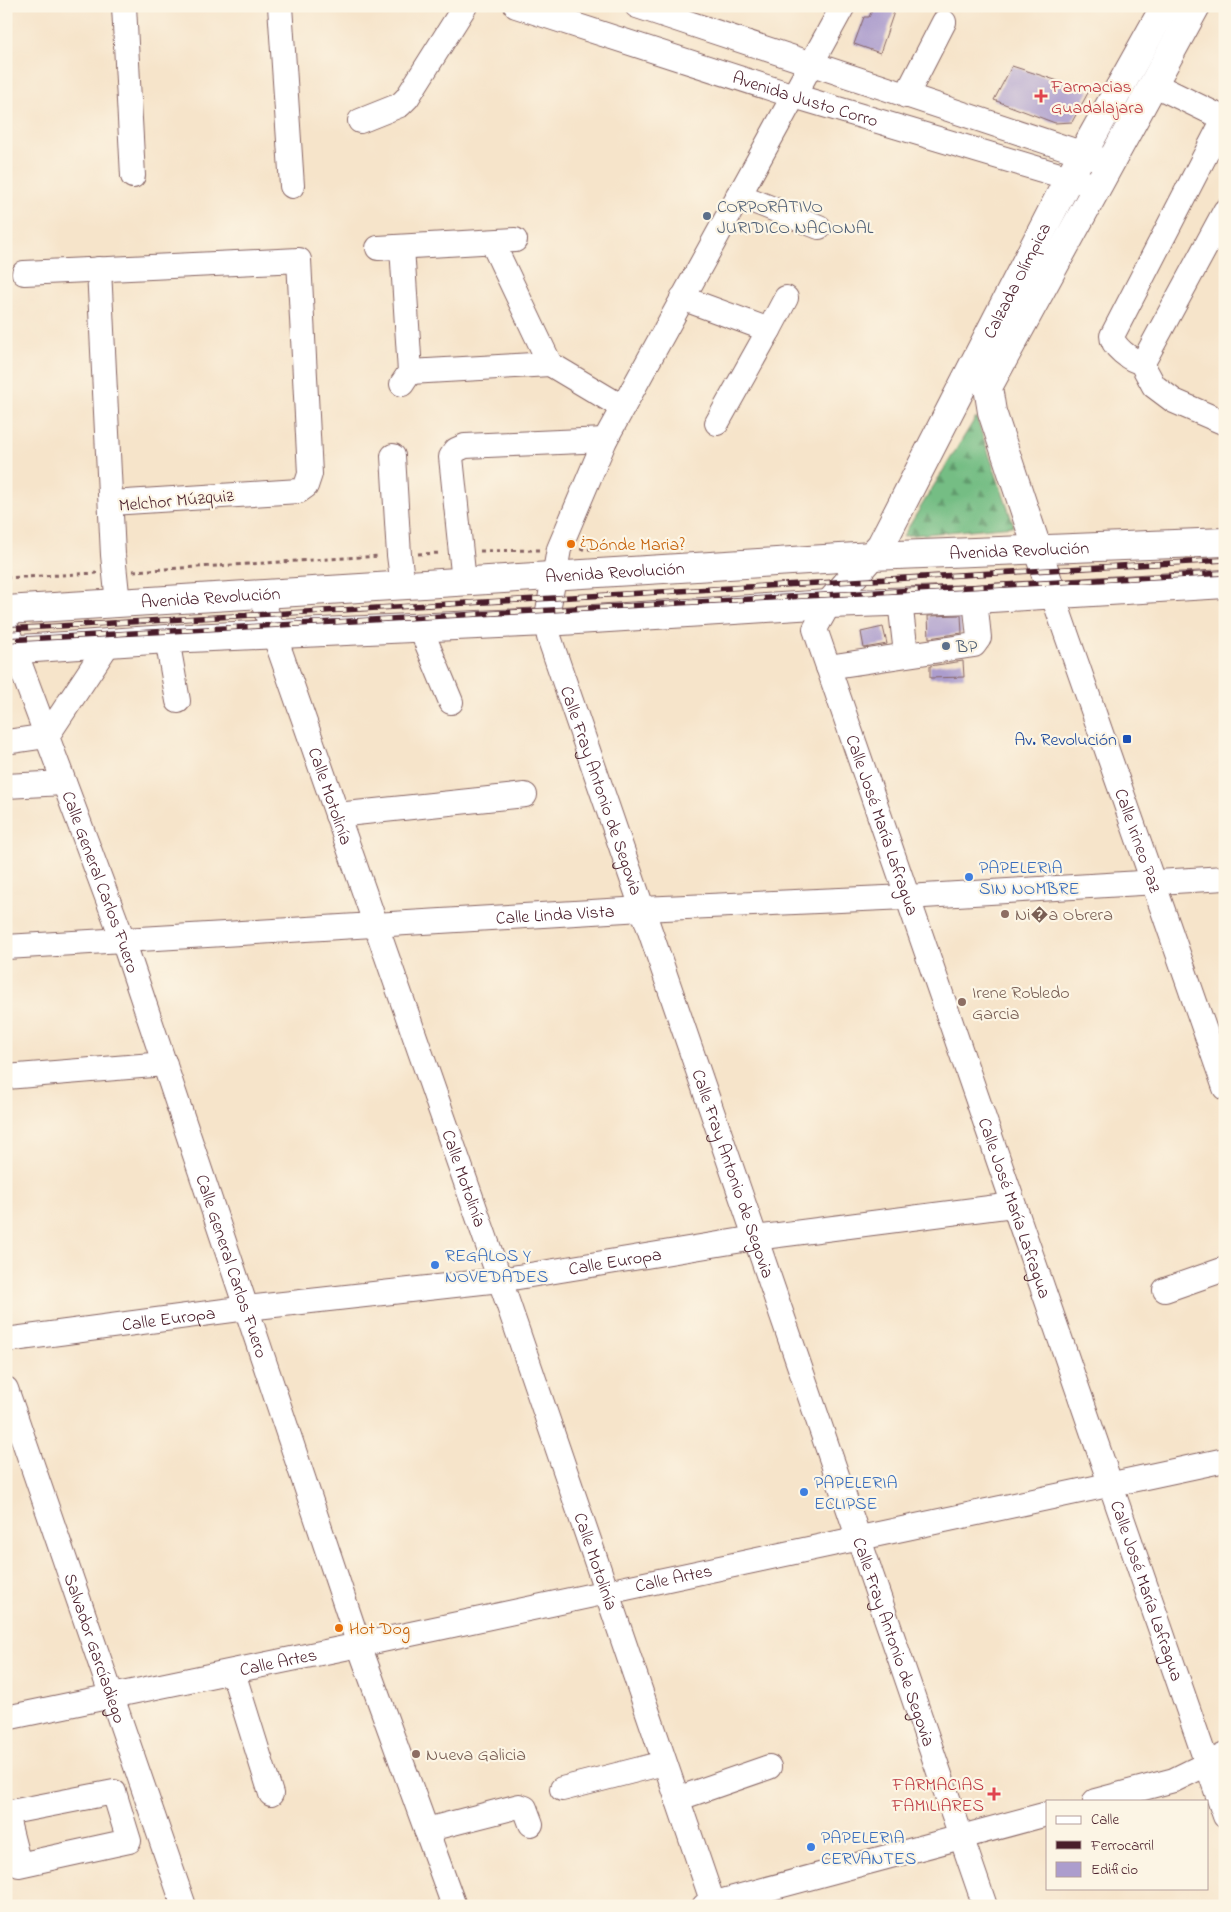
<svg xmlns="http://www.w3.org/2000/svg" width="1231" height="1912" font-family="'Indie Flower',sans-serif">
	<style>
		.forest { fill: url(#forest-firs); stroke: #5f6e58 }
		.building { fill: #ac9dcd }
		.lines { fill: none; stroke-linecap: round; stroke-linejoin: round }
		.minor-casing { stroke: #866463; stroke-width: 26 }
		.major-casing { stroke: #866463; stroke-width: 30 }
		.path { stroke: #866463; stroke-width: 3; stroke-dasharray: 4 4; stroke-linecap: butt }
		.minor { stroke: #fff; stroke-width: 24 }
		.major { stroke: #fff; stroke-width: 28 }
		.rail-casing { stroke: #4a1f2b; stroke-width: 5.5 }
		.rail { stroke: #fcf5e5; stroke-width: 4; stroke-dasharray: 11; stroke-linecap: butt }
		.health-dot { fill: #e0444e; stroke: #fcf5e5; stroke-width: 2 }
		.service-dot { fill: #5c6f8a; stroke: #fcf5e5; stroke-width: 2 }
		.food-dot { fill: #e8710a; stroke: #fcf5e5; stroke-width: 2 }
		.transit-dot { fill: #1a4fb4; stroke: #fcf5e5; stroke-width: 2 }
		.shop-dot { fill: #3f7fe0; stroke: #fcf5e5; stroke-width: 2 }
		.education-dot { fill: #8d6e63; stroke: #fcf5e5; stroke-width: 2 }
		.labels { text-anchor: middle; stroke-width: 4.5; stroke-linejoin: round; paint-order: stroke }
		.health-label { font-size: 18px; fill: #be3a42; stroke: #fcf5e5; text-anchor: start }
		.street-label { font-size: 18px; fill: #4a1f2b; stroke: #fcf5e5 }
		.service-label { font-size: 18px; fill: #4e5e75; stroke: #fcf5e5; text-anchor: start }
		.food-label { font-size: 18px; fill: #c56008; stroke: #fcf5e5; text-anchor: start }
		.transit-label { font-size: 18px; fill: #164399; stroke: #fcf5e5; text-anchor: end }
		.shop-label { font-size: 18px; fill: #366cbe; stroke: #fcf5e5; text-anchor: start }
		.education-label { font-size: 18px; fill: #785e54; stroke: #fcf5e5; text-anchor: start }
	</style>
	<defs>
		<pattern id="forest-firs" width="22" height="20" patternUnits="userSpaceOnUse" patternTransform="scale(1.25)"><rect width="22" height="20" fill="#74bd84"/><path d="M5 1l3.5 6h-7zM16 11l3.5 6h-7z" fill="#61996c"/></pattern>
	</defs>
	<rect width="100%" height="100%" fill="#fcf5e5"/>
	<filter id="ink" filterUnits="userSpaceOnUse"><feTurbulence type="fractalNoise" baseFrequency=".02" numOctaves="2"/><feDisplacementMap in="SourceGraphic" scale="10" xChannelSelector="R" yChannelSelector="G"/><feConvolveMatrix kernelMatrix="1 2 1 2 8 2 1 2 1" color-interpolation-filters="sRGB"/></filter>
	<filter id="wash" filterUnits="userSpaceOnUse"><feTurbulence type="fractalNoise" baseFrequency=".0096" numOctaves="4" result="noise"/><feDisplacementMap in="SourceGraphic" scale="20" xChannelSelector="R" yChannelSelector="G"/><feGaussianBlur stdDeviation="1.12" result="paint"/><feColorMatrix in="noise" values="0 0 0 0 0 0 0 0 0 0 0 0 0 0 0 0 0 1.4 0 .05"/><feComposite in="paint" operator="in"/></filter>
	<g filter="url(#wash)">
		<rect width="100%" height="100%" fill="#f6e4ca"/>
		<polygon class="forest" points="976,417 1014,526 903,536"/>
		<g id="blocks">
			<g class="building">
				<polygon points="874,6 896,6 880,53 854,44 864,17 869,17"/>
				<polygon points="1012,66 1089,91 1072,122 1055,123 994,100"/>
				<polygon points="961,615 962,633 929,638 928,616"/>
				<polygon points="883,627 887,644 864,648 861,632"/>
				<polygon points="963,661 964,677 930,678 930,666"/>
			</g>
		</g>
	</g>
	<g filter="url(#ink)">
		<use href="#blocks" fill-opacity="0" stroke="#866463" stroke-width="1"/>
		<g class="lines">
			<g class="minor-casing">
				<g id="minor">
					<polyline points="124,6 133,176"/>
					<polyline points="280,6 292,186"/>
					<path id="s1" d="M516 6 794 96 1096 186"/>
					<polyline points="637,6 1099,159"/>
					<path id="s2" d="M843 6 605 440 559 549 546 622 549 637 985 1906"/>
					<polyline points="1153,84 1225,119"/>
					<polyline points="906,96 944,22"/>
					<path d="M1225 117 1112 336C1112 346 1131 361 1141 362L1154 386 1174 401 1225 423"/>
					<polyline points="360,121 400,105 407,98 465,6"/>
					<polyline points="738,195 819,227"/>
					<polyline points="492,242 550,364 622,407"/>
					<polyline points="402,247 410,372 402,384"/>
					<polyline points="378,248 515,240"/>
					<polyline points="99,269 113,555 118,603"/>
					<polyline points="24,273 299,260 310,474 306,486 299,491 111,503"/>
					<polyline points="682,298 769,330 717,423"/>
					<polyline points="769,330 786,298"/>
					<polyline points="1141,362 1146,357 1225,211"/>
					<polyline points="410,372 550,364"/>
					<polyline points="393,456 399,555 403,587"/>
					<polyline points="464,582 451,457 456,450 465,446 605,440"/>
					<path id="s3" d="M1052 593 1225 1088"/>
					<path id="s4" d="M260 594 500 1280 714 1906"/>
					<polyline points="900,601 906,654"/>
					<path id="s5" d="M829 604 815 629 1225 1816"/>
					<path id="s6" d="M6 627 123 940 359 1645 454 1906"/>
					<polyline points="420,627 451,702"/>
					<polyline points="167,639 178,701"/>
					<polyline points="828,667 974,645 979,638 975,599"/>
					<polyline points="6,742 47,736 108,644"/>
					<polyline points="6,786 64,783"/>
					<polyline points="337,815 525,795"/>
					<path id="s7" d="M6 947 642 909 907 897 1225 878"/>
					<polyline points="6,1077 165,1064"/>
					<polyline points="1165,1290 1225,1269"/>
					<path id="s8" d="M6 1340 247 1308 500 1280 755 1238 1013 1205"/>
					<path id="s9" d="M6 1389 184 1906"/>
					<polyline points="233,1672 271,1794"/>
					<path id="s10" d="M6 1718 359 1645 1225 1460"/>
					<polyline points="562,1789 664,1763"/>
					<polyline points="677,1799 769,1767"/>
					<polyline points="1095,1801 1174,1780 1225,1755"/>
					<polyline points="6,1813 114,1792 129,1841 19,1865 6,1814"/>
					<polyline points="426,1830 519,1806 525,1808 531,1824"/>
					<polyline points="704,1906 1047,1814"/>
				</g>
			</g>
			<g class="major-casing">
				<g id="major">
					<polyline points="1052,593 992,412 988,387 1196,6"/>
					<path id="s11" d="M829 604 881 545 1069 178 1165 6"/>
					<path id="s12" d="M6 610 872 556 1225 542"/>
					<polyline points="6,650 167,639 546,622 829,604 975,599 1225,584"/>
				</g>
			</g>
			<g class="path">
				<polyline points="580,549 611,549"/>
				<polyline points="480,551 539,550"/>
				<polyline points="418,554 442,553"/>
				<polyline points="133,571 379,556"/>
				<polyline points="6,578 97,573"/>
			</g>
			<use href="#minor" class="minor"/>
			<use href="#major" class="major"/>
			<g class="rail-casing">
				<g id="rail">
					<polyline points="6,629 1225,560"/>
					<polyline points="6,640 1225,573"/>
				</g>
			</g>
			<use href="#rail" class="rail"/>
		</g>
	</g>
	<g class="health-dot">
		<path d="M1038.5 88.5h5v5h5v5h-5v5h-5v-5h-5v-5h5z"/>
		<path d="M991.5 1786.5h5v5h5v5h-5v5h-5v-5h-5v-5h5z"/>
	</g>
	<g class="service-dot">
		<circle cx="707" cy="216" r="5"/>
		<circle cx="946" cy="646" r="5"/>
	</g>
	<g class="food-dot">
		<circle cx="571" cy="544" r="5"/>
		<circle cx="339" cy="1628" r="5"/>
	</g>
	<rect class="transit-dot" x="1122" y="734" width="10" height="10" rx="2.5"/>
	<g class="shop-dot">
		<circle cx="969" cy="877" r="5"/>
		<circle cx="435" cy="1265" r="5"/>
		<circle cx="804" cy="1492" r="5"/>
		<circle cx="811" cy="1847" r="5"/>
	</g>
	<g class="education-dot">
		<circle cx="1005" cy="914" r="5"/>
		<circle cx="962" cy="1002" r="5"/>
		<circle cx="416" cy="1754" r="5"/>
	</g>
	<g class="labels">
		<g class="health-label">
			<text x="1051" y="92">Farmacias<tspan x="1051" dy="21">Guadalajara</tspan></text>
			<text x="984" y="1790" text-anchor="end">FARMACIAS<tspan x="984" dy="21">FAMILIARES</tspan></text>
		</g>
		<g class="street-label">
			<text dy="6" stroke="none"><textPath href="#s1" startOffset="304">Avenida Justo Corro</textPath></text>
			<text dy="6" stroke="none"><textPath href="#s11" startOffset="376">Calzada Olímpica</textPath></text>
			<text transform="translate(176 500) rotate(-5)" y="6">Melchor Múzquiz</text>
			<text dy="6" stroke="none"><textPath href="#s12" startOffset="1015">Avenida Revolución</textPath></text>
			<text dy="6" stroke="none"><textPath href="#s12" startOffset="610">Avenida Revolución</textPath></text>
			<text dy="6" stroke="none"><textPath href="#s12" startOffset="205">Avenida Revolución</textPath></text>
			<text dy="6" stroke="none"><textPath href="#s2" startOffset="865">Calle Fray Antonio de Segovia</textPath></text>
			<text dy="6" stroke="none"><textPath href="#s4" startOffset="214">Calle Motolinía</textPath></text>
			<text dy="6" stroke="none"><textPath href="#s5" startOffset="236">Calle José María Lafragua</textPath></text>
			<text dy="6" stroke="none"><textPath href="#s3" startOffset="262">Calle Irineo Paz</textPath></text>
			<text dy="6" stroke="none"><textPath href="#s6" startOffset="272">Calle General Carlos Fuero</textPath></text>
			<text dy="6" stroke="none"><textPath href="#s7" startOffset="550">Calle Linda Vista</textPath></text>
			<text dy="6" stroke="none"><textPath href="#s2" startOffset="1270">Calle Fray Antonio de Segovia</textPath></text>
			<text dy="6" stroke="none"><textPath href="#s4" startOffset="619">Calle Motolinía</textPath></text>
			<text dy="6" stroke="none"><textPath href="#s5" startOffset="641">Calle José María Lafragua</textPath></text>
			<text dy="6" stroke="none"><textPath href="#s8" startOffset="614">Calle Europa</textPath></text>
			<text dy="6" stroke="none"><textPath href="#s6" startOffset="678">Calle General Carlos Fuero</textPath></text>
			<text dy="6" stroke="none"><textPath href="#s8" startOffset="164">Calle Europa</textPath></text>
			<text dy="6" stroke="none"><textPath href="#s4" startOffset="1024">Calle Motolinía</textPath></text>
			<text dy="6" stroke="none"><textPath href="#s10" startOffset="682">Calle Artes</textPath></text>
			<text dy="6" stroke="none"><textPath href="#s5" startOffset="1046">Calle José María Lafragua</textPath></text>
			<text dy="6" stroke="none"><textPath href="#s2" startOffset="1765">Calle Fray Antonio de Segovia</textPath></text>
			<text dy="6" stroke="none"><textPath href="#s9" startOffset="274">Salvador Garcíadiego</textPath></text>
			<text dy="6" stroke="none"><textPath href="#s10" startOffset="278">Calle Artes</textPath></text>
		</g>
		<g class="service-label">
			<text x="717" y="212">CORPORATIVO<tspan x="717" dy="21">JURIDICO NACIONAL</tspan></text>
			<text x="956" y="652">BP</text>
		</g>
		<g class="food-label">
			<text x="581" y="550">¿Dónde Maria?</text>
			<text x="349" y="1634">Hot Dog</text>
		</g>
		<g class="transit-label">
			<text x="1117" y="745">Av. Revolución</text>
		</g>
		<g class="shop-label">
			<text x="979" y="873">PAPELERIA<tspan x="979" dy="21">SIN NOMBRE</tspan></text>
			<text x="445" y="1261">REGALOS Y<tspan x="445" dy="21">NOVEDADES</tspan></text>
			<text x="814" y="1488">PAPELERIA<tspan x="814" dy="21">ECLIPSE</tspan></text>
			<text x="821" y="1843">PAPELERIA<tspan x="821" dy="21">CERVANTES</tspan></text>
		</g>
		<g class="education-label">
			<text x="1015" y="920">Ni�a Obrera</text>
			<text x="972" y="998">Irene Robledo<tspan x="972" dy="21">Garcia</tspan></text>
			<text x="426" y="1760">Nueva Galicia</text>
		</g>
	</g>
	<rect width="1231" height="1912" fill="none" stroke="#fcf5e5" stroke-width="25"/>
	<rect x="1046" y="1800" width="162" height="90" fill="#fcf5e5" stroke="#b59f9b"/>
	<rect x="1056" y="1816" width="25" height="8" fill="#ffffff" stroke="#b59f9b"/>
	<text x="1091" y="1824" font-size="15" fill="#4a1f2b">Calle</text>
	<rect x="1056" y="1841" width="25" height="8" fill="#4a1f2b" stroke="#b59f9b"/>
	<text x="1091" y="1850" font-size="15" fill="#4a1f2b">Ferrocarril</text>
	<rect x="1056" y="1862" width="25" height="15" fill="#ac9dcd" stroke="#b59f9b"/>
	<text x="1091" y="1874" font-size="15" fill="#4a1f2b">Edificio</text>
</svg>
